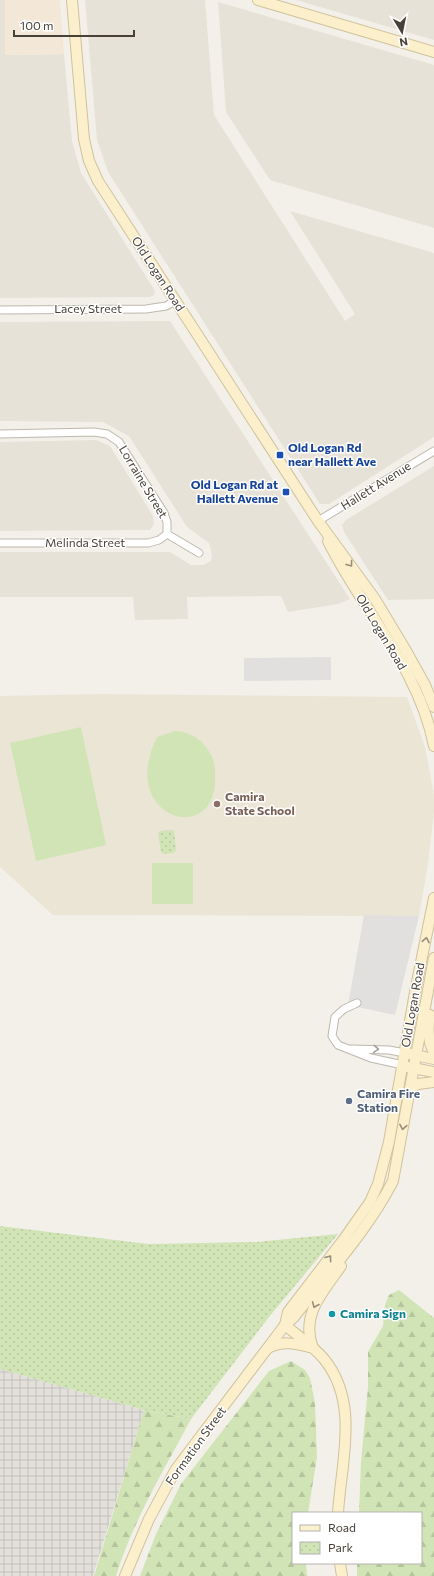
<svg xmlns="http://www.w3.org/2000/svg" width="434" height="1576" font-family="Commissioner,sans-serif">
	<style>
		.residential { fill: #e7e2d8 }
		.commercial { fill: #f3e7d7 }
		.industrial { fill: url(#industrial-grid) }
		.education { fill: #ebe5d5 }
		.green { fill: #d0e4b6 }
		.forest { fill: url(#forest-firs) }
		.park { fill: url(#park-dots) }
		.parking { fill: #e2e0de }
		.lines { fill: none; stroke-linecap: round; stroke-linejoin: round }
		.street-casing { stroke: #beb8ad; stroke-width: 9 }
		.secondary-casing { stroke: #d0c29c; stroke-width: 12 }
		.street { stroke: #fff; stroke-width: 7 }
		.secondary { stroke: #fbefcc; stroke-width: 10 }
		.oneway { stroke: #988f7b }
		.oneway2 { stroke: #a3a09c }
		.transit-dot { fill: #1a4fb4; stroke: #fff; stroke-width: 1.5 }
		.education-dot { fill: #8d6e63; stroke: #fff; stroke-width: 1.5 }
		.service-dot { fill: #5c6f8a; stroke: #fff; stroke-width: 1.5 }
		.culture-dot { fill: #0f9aa8; stroke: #fff; stroke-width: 1.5 }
		.labels { text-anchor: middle; stroke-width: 3; stroke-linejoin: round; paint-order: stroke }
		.street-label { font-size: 12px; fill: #474138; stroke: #fff }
		.transit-label { font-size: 12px; font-weight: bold; fill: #164399; stroke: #fff; text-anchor: start }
		.education-label { font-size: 12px; font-weight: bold; fill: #785e54; stroke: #fff; text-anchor: start }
		.service-label { font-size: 12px; font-weight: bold; fill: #4e5e75; stroke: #fff; text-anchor: start }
		.culture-label { font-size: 12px; font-weight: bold; fill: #0d838f; stroke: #fff; text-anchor: start }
	</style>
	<defs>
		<pattern id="industrial-grid" width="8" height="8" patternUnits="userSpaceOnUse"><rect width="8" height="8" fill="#e3dfdb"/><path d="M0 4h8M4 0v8" fill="none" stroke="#c4c1bd"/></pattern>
		<pattern id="forest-firs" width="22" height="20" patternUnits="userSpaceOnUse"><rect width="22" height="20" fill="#d0e4b6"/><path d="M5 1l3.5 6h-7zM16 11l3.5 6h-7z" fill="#b4c59d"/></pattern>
		<pattern id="park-dots" width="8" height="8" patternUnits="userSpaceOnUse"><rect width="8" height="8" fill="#d0e4b6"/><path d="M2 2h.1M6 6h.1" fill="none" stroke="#b4c59d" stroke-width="1.8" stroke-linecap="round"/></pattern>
	</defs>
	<rect width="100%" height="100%" fill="#f3f0ea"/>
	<g class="residential">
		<polygon points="0,0 5,0 5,55 64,54 72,141 81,173 155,291 154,295 150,297 0,298"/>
		<polygon points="85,0 205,0 214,115 345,321 355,314 290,211 434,253 434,437 329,504 320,504 108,172 97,140"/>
		<polygon points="296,0 434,0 434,40"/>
		<polygon points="218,2 434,65 434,228 270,180 226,112"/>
		<polygon points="170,321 350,599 338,604 288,612 281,596 187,597 188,619 135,620 133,597 0,597 0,552 170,552 191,565 203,565 211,561 212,555 209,543 187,527 129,436 103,422 0,421 0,322"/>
		<polygon points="96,440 110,446 153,516 154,524 150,530 0,531 0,442"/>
		<polygon points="434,466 434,599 388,600 344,532 342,525 346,520"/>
	</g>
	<polygon class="commercial" points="5,0 60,0 64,54 5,55"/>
	<polygon class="industrial" points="0,1369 144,1410 93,1576 0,1576"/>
	<polygon class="education" points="102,694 407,697 425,747 434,795 434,813 428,864 419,916 53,915 0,867 0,696"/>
	<g class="green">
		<polygon points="81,727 106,845 36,861 10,743"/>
		<path d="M175 731C193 732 204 741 212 757 216 765 215 776 215 784 210 846 118 816 157 737Z"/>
		<rect x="152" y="863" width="41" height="41"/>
	</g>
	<g class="forest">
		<polygon points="399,1290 434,1318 434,1576 357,1576 357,1563 421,1563 421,1513 359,1513 361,1462 368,1387 368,1352 383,1326 385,1305 389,1295"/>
		<polygon points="291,1361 305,1370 310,1378 315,1403 317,1457 308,1513 293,1513 293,1563 306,1563 307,1576 140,1576 156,1534 181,1484 269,1371"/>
		<path d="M144 1410 191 1419C164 1470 133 1521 116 1576H94Z"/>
	</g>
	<g class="park">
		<polygon points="172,830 174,831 176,850 174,853 163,854 161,852 158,833 160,831"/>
		<polygon points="0,1226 148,1244 256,1242 338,1234 269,1317 191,1419 144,1410 0,1369"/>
	</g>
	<g class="parking">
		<polygon points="331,657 331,680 244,681 244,658"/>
		<polygon points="364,915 419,916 395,1015 348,1005"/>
	</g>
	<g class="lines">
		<g class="street-casing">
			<g id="street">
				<polyline points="0,310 146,309 166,306 175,301"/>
				<polyline points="0,434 94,432 107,434 119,442 164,513 167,522 167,534 199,553"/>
				<polyline points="318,521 434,451"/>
				<polyline points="0,543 148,543 159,540 167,534"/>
				<polyline points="357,1003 344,1009 335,1017 332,1036 338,1045 371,1058 403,1065"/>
				<polyline points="351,1049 389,1050 405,1053"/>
			</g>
		</g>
		<g class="secondary-casing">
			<g id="secondary">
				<polyline points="72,0 84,139 89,161 98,181 318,521 375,599 405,649 425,685 434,707"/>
				<polyline points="258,0 434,52"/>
				<path d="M328 541C362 610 419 668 434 746"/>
				<path d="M430 1015C428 1027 427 1041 434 1052"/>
				<polyline points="410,1054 434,1059"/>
				<polyline points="408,1067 434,1072"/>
				<polyline points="410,1088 418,1084 434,1082"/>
				<polyline points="285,1325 288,1312 344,1239 370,1202 378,1184 389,1142 415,992 434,898"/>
				<path d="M285 1325C298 1336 313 1346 324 1359 360 1403 341 1462 338 1513"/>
				<path d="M268 1348C282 1341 294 1343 309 1347"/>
				<path d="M313 1348C300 1315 323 1292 341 1266"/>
				<polyline points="340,1563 342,1576"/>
				<path d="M125 1576 149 1519 176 1469 285 1325 294 1317C328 1273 368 1230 393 1181L434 958"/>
			</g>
		</g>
		<use href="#street" class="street"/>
		<use href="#secondary" class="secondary"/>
	</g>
	<defs><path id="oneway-chevron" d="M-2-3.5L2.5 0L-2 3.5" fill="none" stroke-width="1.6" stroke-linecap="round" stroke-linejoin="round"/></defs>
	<g class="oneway">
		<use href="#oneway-chevron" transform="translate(350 564) rotate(54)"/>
		<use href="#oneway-chevron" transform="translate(426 940) rotate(-79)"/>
		<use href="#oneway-chevron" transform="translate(403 1127) rotate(100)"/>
		<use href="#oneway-chevron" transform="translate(329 1258) rotate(-53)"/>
		<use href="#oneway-chevron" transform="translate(315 1305) rotate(113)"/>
	</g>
	<use class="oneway2" href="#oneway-chevron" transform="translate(376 1049) rotate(4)"/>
	<g class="transit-dot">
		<rect x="276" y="451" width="8" height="8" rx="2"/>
		<rect x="282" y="488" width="8" height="8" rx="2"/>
	</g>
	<circle class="education-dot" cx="217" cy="804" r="4"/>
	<circle class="service-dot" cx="349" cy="1101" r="4"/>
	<circle class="culture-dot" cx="332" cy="1314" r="4"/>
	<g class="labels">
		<g class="street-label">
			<text transform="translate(158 274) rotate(57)" y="4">Old Logan Road</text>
			<text x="88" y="313">Lacey Street</text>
			<text transform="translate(143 482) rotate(59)" y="4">Lorraine Street</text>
			<text transform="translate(376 486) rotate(-32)" y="4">Hallett Avenue</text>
			<text x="85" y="547">Melinda Street</text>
			<text transform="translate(381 632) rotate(59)" y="4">Old Logan Road</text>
			<text transform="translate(413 1005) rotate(-80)" y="4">Old Logan Road</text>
			<text transform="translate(196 1446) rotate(-54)" y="4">Formation Street</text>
		</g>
		<g class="transit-label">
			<text x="288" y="452">Old Logan Rd<tspan x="288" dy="14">near Hallett Ave</tspan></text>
			<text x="278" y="489" text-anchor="end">Old Logan Rd at<tspan x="278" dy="14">Hallett Avenue</tspan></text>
		</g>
		<g class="education-label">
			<text x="225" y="801">Camira<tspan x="225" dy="14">State School</tspan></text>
		</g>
		<g class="service-label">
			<text x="357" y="1098">Camira Fire<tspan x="357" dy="14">Station</tspan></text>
		</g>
		<g class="culture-label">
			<text x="340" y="1318">Camira Sign</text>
		</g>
	</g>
	<rect x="292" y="1512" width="130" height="52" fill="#ffffff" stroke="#b5b3af"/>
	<rect x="300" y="1525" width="20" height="6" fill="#fbefcc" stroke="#b5b3af"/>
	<text x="328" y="1532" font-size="12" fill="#474138">Road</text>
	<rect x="300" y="1542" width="20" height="12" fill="url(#park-dots)" stroke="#b5b3af"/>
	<text x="328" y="1552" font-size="12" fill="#474138">Park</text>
	<g transform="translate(402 32) rotate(170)" stroke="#ffffff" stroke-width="3" paint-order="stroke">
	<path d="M0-3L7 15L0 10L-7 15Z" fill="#474138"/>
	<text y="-6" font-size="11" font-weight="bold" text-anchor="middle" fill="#474138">N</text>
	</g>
	<path d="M14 30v6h120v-6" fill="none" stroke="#474138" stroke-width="2"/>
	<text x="20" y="30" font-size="12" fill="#474138" stroke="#ffffff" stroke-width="3" paint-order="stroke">100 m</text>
</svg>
